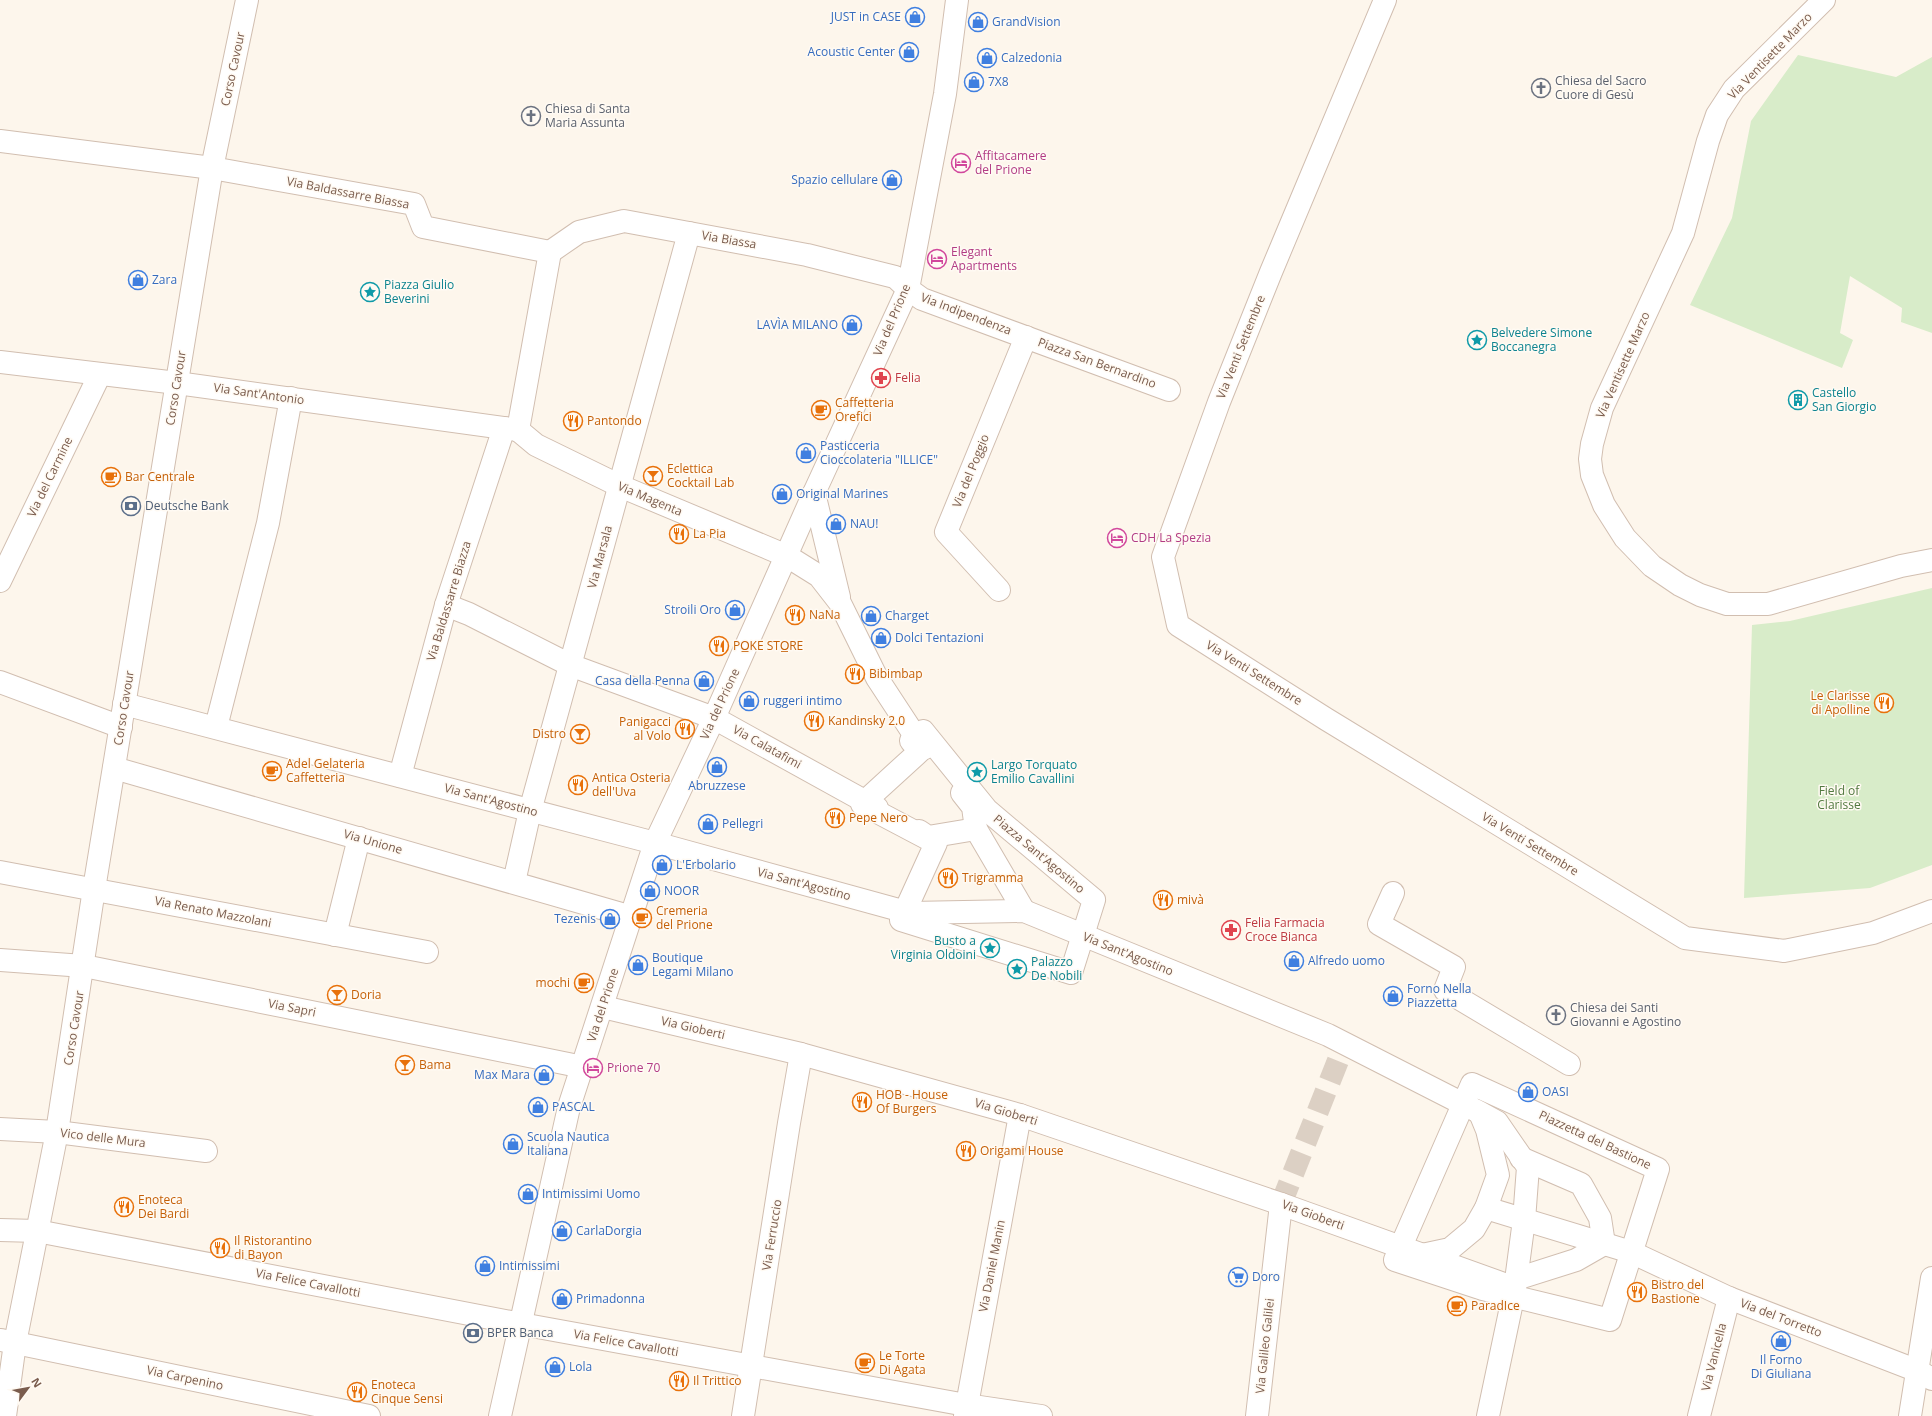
<svg xmlns="http://www.w3.org/2000/svg" width="1932" height="1416" font-family="'Open Sans',sans-serif">
	<style>
		.green { fill: #d8ecc9 }
		.lines { fill: none; stroke-linecap: round; stroke-linejoin: round }
		.minor-tunnel { stroke: #dcd0c4; stroke-width: 22; stroke-dasharray: 22 11; stroke-linecap: butt }
		.minor-casing { stroke: #d1beb0; stroke-width: 24 }
		.minor { stroke: #fff; stroke-width: 22 }
		.labels { text-anchor: middle; stroke-width: 3; stroke-linejoin: round; paint-order: stroke }
		.shop-label { font-size: 12px; fill: #366cbe; stroke: #fffaf3; text-anchor: start }
		.street-label { font-size: 12px; fill: #7a5c4d; stroke: #fffaf3 }
		.worship-label { font-size: 12px; fill: #5b616d; stroke: #fffaf3; text-anchor: start }
		.hotel-label { font-size: 12px; fill: #b23c85; stroke: #fffaf3; text-anchor: start }
		.culture-label { font-size: 12px; fill: #0d838f; stroke: #fffaf3; text-anchor: start }
		.health-label { font-size: 12px; fill: #be3a42; stroke: #fffaf3; text-anchor: start }
		.food-label { font-size: 12px; fill: #c56008; stroke: #fffaf3; text-anchor: start }
		.service-label { font-size: 12px; fill: #4e5e75; stroke: #fffaf3; text-anchor: start }
		.park-label { font-size: 12px; fill: #537a41; stroke: #fffaf3 }
	</style>
	<rect width="100%" height="100%" fill="#fdf6ec"/>
	<g class="green">
		<polygon points="1798,55 1896,77 1932,57 1932,333 1901,322 1902,308 1850,276 1840,333 1853,340 1842,368 1690,305 1732,218 1751,121"/>
		<polygon points="1932,588 1932,865 1870,888 1744,898 1752,625 1790,621"/>
	</g>
	<g class="lines">
		<polyline class="minor-tunnel" points="1281,1204 1345,1043"/>
		<g class="minor-casing">
			<g id="minor">
				<polyline points="1385,0 1271,272 1219,402 1163,557 1178,625 1326,719 1685,938 1784,951 1873,933 1932,911"/>
				<polyline points="1824,0 1734,89 1717,115 1708,141 1683,233 1602,408 1592,444 1590,459 1592,475 1604,505 1625,538 1652,566 1680,585 1700,595 1727,604 1768,604 1901,566 1932,560"/>
				<polyline points="0,141 212,168 414,204 423,227 550,252 518,430"/>
				<polyline points="550,252 579,232 624,221 807,255 895,277 908,289 922,299 1169,390"/>
				<polyline points="0,362 177,383 518,430"/>
				<polyline points="518,430 536,445 620,486 787,556 819,576 840,603 877,678 915,736 925,748"/>
				<polyline points="814,493 839,597"/>
				<polyline points="0,581 100,374"/>
				<polyline points="999,590 946,532 1026,337"/>
				<polyline points="446,605 469,614 570,665 714,718 877,808"/>
				<polyline points="0,682 121,727"/>
				<polyline points="124,704 655,843 910,913 1024,911 1328,1035 1475,1110 1497,1122 1528,1167 1524,1220 1515,1288 1488,1416"/>
				<polyline points="216,727 268,523 291,398"/>
				<polygon points="923,731 987,810 1094,900 1071,973 901,920 936,843 862,804 920,751 911,741"/>
				<polyline points="114,768 632,917"/>
				<polyline points="400,776 446,605 504,428"/>
				<polyline points="962,793 973,807 976,829 1024,911"/>
				<polyline points="919,831 928,837 976,829"/>
				<polyline points="0,872 427,952"/>
				<polyline points="514,882 530,811 689,233"/>
				<polyline points="1393,893 1379,924 1454,967 1445,990 1569,1064"/>
				<polyline points="335,935 359,838"/>
				<polyline points="0,960 84,966 583,1067"/>
				<polyline points="603,1007 801,1054 1020,1115 1281,1204 1515,1288"/>
				<polygon points="1472,1084 1658,1169 1610,1320 1483,1289 1395,1260"/>
				<polyline points="0,1129 57,1132 206,1151"/>
				<polyline points="1486,1208 1631,1252 1729,1298 1918,1371 1932,1379"/>
				<polyline points="0,1230 37,1231 521,1324 966,1405 1041,1416"/>
				<polyline points="1422,1255 1450,1249 1474,1229 1486,1208 1498,1175 1487,1130 1480,1113"/>
				<polyline points="1516,1279 1576,1260 1604,1244 1600,1218 1581,1184 1521,1158"/>
				<polyline points="1,1340 369,1416"/>
				<polyline points="5,1416 15,1343 57,1132 94,889 212,168 247,0"/>
				<polyline points="500,1416 569,1107 655,843 714,718 814,493 908,289 945,94 957,0"/>
				<polyline points="743,1416 789,1123 801,1054"/>
				<polyline points="965,1416 1020,1115"/>
				<polyline points="1257,1416 1281,1204"/>
				<polyline points="1699,1416 1729,1298"/>
				<polyline points="1910,1416 1932,1278"/>
			</g>
		</g>
		<use href="#minor" class="minor"/>
	</g>
	<defs>
		<g id="shop-ring" transform="scale(1)"><circle r="9.5" fill="#fffaf3" stroke="#3f7fe0" stroke-width="1.5"/><path d="M-5-2.5h2.3a2.7 3.5 0 0 1 5.4 0H5L5.5 6h-11ZM-1.5-2.5h3a1.5 2.3 0 0 0-3 0Z" fill="#3f7fe0"/></g>
		<g id="church-ring" transform="scale(1)"><circle r="9.5" fill="#fffaf3" stroke="#6b7280" stroke-width="1.5"/><path d="M-1.2-6h2.4v3.5h3.3v2.4h-3.3V6h-2.4V-.1h-3.3v-2.4h3.3Z" fill="#6b7280"/></g>
		<g id="hotel-ring" transform="scale(1)"><circle r="9.5" fill="#fffaf3" stroke="#d1479c" stroke-width="1.5"/><path d="M-6-4.5h1.5V1H6V5H4.5V3h-9V5H-6ZM-4 0a1.8 1.8 0 1 1 3.6 0ZM.5 0V-2.5h3Q6-2.5 6 0Z" fill="#d1479c"/></g>
		<g id="sight-ring" transform="scale(1)"><circle r="9.5" fill="#fffaf3" stroke="#0f9aa8" stroke-width="1.5"/><path d="M0-6L1.8-2.2L6-1.7L2.9 1.2L3.7 5.4L0 3.3L-3.7 5.4L-2.9 1.2L-6-1.7L-1.8-2.2Z" fill="#0f9aa8"/></g>
		<g id="pharmacy-ring" transform="scale(1)"><circle r="9.5" fill="#fffaf3" stroke="#e0444e" stroke-width="1.5"/><path d="M-2-6h4v4h4v4h-4v4h-4v-4h-4v-4h4Z" fill="#e0444e"/></g>
		<g id="building-ring" transform="scale(1)"><circle r="9.5" fill="#fffaf3" stroke="#0f9aa8" stroke-width="1.5"/><path d="M-4-6H4V6H1V3H-1V6H-4ZM-2.5-4.3h1.7v1.8h-1.7ZM.8-4.3h1.7v1.8H.8ZM-2.5-1h1.7V.8h-1.7ZM.8-1h1.7V.8H.8Z" fill="#0f9aa8"/></g>
		<g id="cafe-ring" transform="scale(1)"><circle r="9.5" fill="#fffaf3" stroke="#e8710a" stroke-width="1.5"/><path d="M-5.5-4.5H6V0H3Q3 3.5 0 3.5H-2.5Q-5.5 3.5-5.5 0ZM3-3.2v2h1.7v-2ZM-6 4.5H4V6H-6Z" fill="#e8710a"/></g>
		<g id="restaurant-ring" transform="scale(1)"><circle r="9.5" fill="#fffaf3" stroke="#e8710a" stroke-width="1.5"/><path d="M-5-6h1v4h1v-4h1v4h1v-4h1v5L-1.5 .5V6h-2V.5L-5-1ZM5-6V6H3V1.5H1.5Q1.5-4 5-6Z" fill="#e8710a"/></g>
		<g id="bar-ring" transform="scale(1)"><circle r="9.5" fill="#fffaf3" stroke="#e8710a" stroke-width="1.5"/><path d="M-6-5H6L.8 .8V4.5H3.5V6h-7V4.5H-.8V.8Z" fill="#e8710a"/></g>
		<g id="bank-ring" transform="scale(1)"><circle r="9.5" fill="#fffaf3" stroke="#5c6f8a" stroke-width="1.5"/><path d="M-6-4H6V4H-6ZM0-2.3a2.3 2.3 0 1 0 0 4.6a2.3 2.3 0 1 0 0-4.6Z" fill="#5c6f8a"/></g>
		<g id="supermarket-ring" transform="scale(1)"><circle r="9.5" fill="#fffaf3" stroke="#3f7fe0" stroke-width="1.5"/><path d="M-6-5.5h2.5l.6 2H6L4.5 2H-2.5L-4.4-4H-6ZM-1.5 3.2a1.3 1.3 0 1 0 .1 0ZM3 3.2a1.3 1.3 0 1 0 .1 0Z" fill="#3f7fe0"/></g>
	</defs>
	<g fill-rule="evenodd">
		<use href="#shop-ring" x="915" y="17"/>
		<use href="#shop-ring" x="978" y="22"/>
		<use href="#shop-ring" x="909" y="52"/>
		<use href="#shop-ring" x="987" y="58"/>
		<use href="#shop-ring" x="974" y="82"/>
		<use href="#church-ring" x="1541" y="88"/>
		<use href="#church-ring" x="531" y="116"/>
		<use href="#hotel-ring" x="961" y="163"/>
		<use href="#shop-ring" x="892" y="180"/>
		<use href="#hotel-ring" x="937" y="259"/>
		<use href="#shop-ring" x="138" y="280"/>
		<use href="#sight-ring" x="370" y="292"/>
		<use href="#shop-ring" x="852" y="325"/>
		<use href="#sight-ring" x="1477" y="340"/>
		<use href="#pharmacy-ring" x="881" y="378"/>
		<use href="#building-ring" x="1798" y="400"/>
		<use href="#cafe-ring" x="821" y="410"/>
		<use href="#restaurant-ring" x="573" y="421"/>
		<use href="#shop-ring" x="806" y="453"/>
		<use href="#bar-ring" x="653" y="476"/>
		<use href="#cafe-ring" x="111" y="477"/>
		<use href="#shop-ring" x="782" y="494"/>
		<use href="#bank-ring" x="131" y="506"/>
		<use href="#shop-ring" x="836" y="524"/>
		<use href="#restaurant-ring" x="679" y="534"/>
		<use href="#hotel-ring" x="1117" y="538"/>
		<use href="#shop-ring" x="735" y="610"/>
		<use href="#restaurant-ring" x="795" y="615"/>
		<use href="#shop-ring" x="871" y="616"/>
		<use href="#shop-ring" x="881" y="638"/>
		<use href="#restaurant-ring" x="719" y="646"/>
		<use href="#restaurant-ring" x="855" y="674"/>
		<use href="#shop-ring" x="704" y="681"/>
		<use href="#shop-ring" x="749" y="701"/>
		<use href="#restaurant-ring" x="1884" y="703"/>
		<use href="#restaurant-ring" x="814" y="721"/>
		<use href="#restaurant-ring" x="685" y="729"/>
		<use href="#bar-ring" x="580" y="734"/>
		<use href="#shop-ring" x="717" y="767"/>
		<use href="#cafe-ring" x="272" y="771"/>
		<use href="#sight-ring" x="977" y="772"/>
		<use href="#restaurant-ring" x="578" y="785"/>
		<use href="#restaurant-ring" x="835" y="818"/>
		<use href="#shop-ring" x="708" y="824"/>
		<use href="#shop-ring" x="662" y="865"/>
		<use href="#restaurant-ring" x="948" y="878"/>
		<use href="#shop-ring" x="650" y="891"/>
		<use href="#restaurant-ring" x="1163" y="900"/>
		<use href="#cafe-ring" x="642" y="918"/>
		<use href="#shop-ring" x="610" y="919"/>
		<use href="#pharmacy-ring" x="1231" y="930"/>
		<use href="#sight-ring" x="990" y="948"/>
		<use href="#shop-ring" x="1294" y="961"/>
		<use href="#shop-ring" x="638" y="965"/>
		<use href="#sight-ring" x="1017" y="969"/>
		<use href="#cafe-ring" x="584" y="983"/>
		<use href="#bar-ring" x="337" y="995"/>
		<use href="#shop-ring" x="1393" y="996"/>
		<use href="#church-ring" x="1556" y="1015"/>
		<use href="#bar-ring" x="405" y="1065"/>
		<use href="#hotel-ring" x="593" y="1068"/>
		<use href="#shop-ring" x="544" y="1075"/>
		<use href="#shop-ring" x="1528" y="1092"/>
		<use href="#restaurant-ring" x="862" y="1102"/>
		<use href="#shop-ring" x="538" y="1107"/>
		<use href="#shop-ring" x="513" y="1144"/>
		<use href="#restaurant-ring" x="966" y="1151"/>
		<use href="#shop-ring" x="528" y="1194"/>
		<use href="#restaurant-ring" x="124" y="1207"/>
		<use href="#shop-ring" x="562" y="1231"/>
		<use href="#restaurant-ring" x="220" y="1248"/>
		<use href="#shop-ring" x="485" y="1266"/>
		<use href="#supermarket-ring" x="1238" y="1277"/>
		<use href="#restaurant-ring" x="1637" y="1292"/>
		<use href="#shop-ring" x="562" y="1299"/>
		<use href="#cafe-ring" x="1457" y="1306"/>
		<use href="#bank-ring" x="473" y="1333"/>
		<use href="#shop-ring" x="1781" y="1341"/>
		<use href="#cafe-ring" x="865" y="1363"/>
		<use href="#shop-ring" x="555" y="1367"/>
		<use href="#restaurant-ring" x="679" y="1381"/>
		<use href="#restaurant-ring" x="357" y="1392"/>
	</g>
	<g class="labels">
		<g class="shop-label">
			<text x="901" y="21" text-anchor="end">JUST in CASE</text>
			<text x="992" y="26">GrandVision</text>
			<text x="895" y="56" text-anchor="end">Acoustic Center</text>
			<text x="1001" y="62">Calzedonia</text>
			<text x="988" y="86">7X8</text>
			<text x="878" y="184" text-anchor="end">Spazio cellulare</text>
			<text x="152" y="284">Zara</text>
			<text x="838" y="329" text-anchor="end">LAVÌA MILANO</text>
			<text x="820" y="450">Pasticceria<tspan x="820" dy="14">Cioccolateria "ILLICE"</tspan></text>
			<text x="796" y="498">Original Marines</text>
			<text x="850" y="528">NAU!</text>
			<text x="721" y="614" text-anchor="end">Stroili Oro</text>
			<text x="885" y="620">Charget</text>
			<text x="895" y="642">Dolci Tentazioni</text>
			<text x="690" y="685" text-anchor="end">Casa della Penna</text>
			<text x="763" y="705">ruggeri intimo</text>
			<text x="717" y="790" text-anchor="middle">Abruzzese</text>
			<text x="722" y="828">Pellegri</text>
			<text x="676" y="869">L'Erbolario</text>
			<text x="664" y="895">NOOR</text>
			<text x="596" y="923" text-anchor="end">Tezenis</text>
			<text x="652" y="962">Boutique<tspan x="652" dy="14">Legami Milano</tspan></text>
			<text x="1308" y="965">Alfredo uomo</text>
			<text x="1407" y="993">Forno Nella<tspan x="1407" dy="14">Piazzetta</tspan></text>
			<text x="530" y="1079" text-anchor="end">Max Mara</text>
			<text x="1542" y="1096">OASI</text>
			<text x="552" y="1111">PASCAL</text>
			<text x="527" y="1141">Scuola Nautica<tspan x="527" dy="14">Italiana</tspan></text>
			<text x="542" y="1198">Intimissimi Uomo</text>
			<text x="576" y="1235">CarlaDorgia</text>
			<text x="499" y="1270">Intimissimi</text>
			<text x="1252" y="1281">Doro</text>
			<text x="576" y="1303">Primadonna</text>
			<text x="1781" y="1364" text-anchor="middle">Il Forno<tspan x="1781" dy="14">Di Giuliana</tspan></text>
			<text x="569" y="1371">Lola</text>
		</g>
		<g class="street-label">
			<text transform="translate(1770 56) rotate(-46)" y="4">Via Ventisette Marzo</text>
			<text transform="translate(233 69) rotate(-78)" y="4">Corso Cavour</text>
			<text transform="translate(348 193) rotate(11)" y="4">Via Baldassarre Biassa</text>
			<text transform="translate(729 240) rotate(10)" y="4">Via Biassa</text>
			<text transform="translate(966 314) rotate(21)" y="4">Via Indipendenza</text>
			<text transform="translate(892 320) rotate(-67)" y="4">Via del Prione</text>
			<text transform="translate(1241 347) rotate(-68)" y="4">Via Venti Settembre</text>
			<text transform="translate(1097 363) rotate(20)" y="4">Piazza San Bernardino</text>
			<text transform="translate(1623 365) rotate(-66)" y="4">Via Ventisette Marzo</text>
			<text transform="translate(176 388) rotate(-81)" y="4">Corso Cavour</text>
			<text transform="translate(259 394) rotate(8)" y="4">Via Sant'Antonio</text>
			<text transform="translate(971 471) rotate(-68)" y="4">Via del Poggio</text>
			<text transform="translate(50 477) rotate(-64)" y="4">Via del Carmine</text>
			<text transform="translate(650 499) rotate(23)" y="4">Via Magenta</text>
			<text transform="translate(600 557) rotate(-75)" y="4">Via Marsala</text>
			<text transform="translate(449 601) rotate(-73)" y="4">Via Baldassarre Biazza</text>
			<text transform="translate(1254 673) rotate(32)" y="4">Via Venti Settembre</text>
			<text transform="translate(720 704) rotate(-65)" y="4">Via del Prione</text>
			<text transform="translate(124 708) rotate(-81)" y="4">Corso Cavour</text>
			<text transform="translate(767 747) rotate(29)" y="4">Via Calatafimi</text>
			<text transform="translate(491 800) rotate(15)" y="4">Via Sant'Agostino</text>
			<text transform="translate(373 842) rotate(16)" y="4">Via Unione</text>
			<text transform="translate(1530 844) rotate(31)" y="4">Via Venti Settembre</text>
			<text transform="translate(1039 854) rotate(40)" y="4">Piazza Sant'Agostino</text>
			<text transform="translate(804 884) rotate(15)" y="4">Via Sant'Agostino</text>
			<text transform="translate(213 912) rotate(11)" y="4">Via Renato Mazzolani</text>
			<text transform="translate(1128 954) rotate(22)" y="4">Via Sant'Agostino</text>
			<text transform="translate(603 1005) rotate(-72)" y="4">Via del Prione</text>
			<text transform="translate(292 1008) rotate(11)" y="4">Via Sapri</text>
			<text transform="translate(74 1028) rotate(-81)" y="4">Corso Cavour</text>
			<text transform="translate(693 1028) rotate(13)" y="4">Via Gioberti</text>
			<text transform="translate(1006 1112) rotate(17)" y="4">Via Gioberti</text>
			<text transform="translate(103 1138) rotate(7)" y="4">Vico delle Mura</text>
			<text transform="translate(1595 1140) rotate(25)" y="4">Piazzetta del Bastione</text>
			<text transform="translate(1313 1215) rotate(20)" y="4">Via Gioberti</text>
			<text transform="translate(772 1235) rotate(-81)" y="4">Via Ferruccio</text>
			<text transform="translate(992 1266) rotate(-79)" y="4">Via Daniel Manin</text>
			<text transform="translate(308 1283) rotate(11)" y="4">Via Felice Cavallotti</text>
			<text transform="translate(1781 1318) rotate(21)" y="4">Via del Torretto</text>
			<text transform="translate(626 1343) rotate(10)" y="4">Via Felice Cavallotti</text>
			<text transform="translate(1265 1346) rotate(-84)" y="4">Via Galileo Galilei</text>
			<text transform="translate(1714 1357) rotate(-76)" y="4">Via Vanicella</text>
			<text transform="translate(185 1378) rotate(12)" y="4">Via Carpenino</text>
		</g>
		<g class="worship-label">
			<text x="1555" y="85">Chiesa del Sacro<tspan x="1555" dy="14">Cuore di Gesù</tspan></text>
			<text x="545" y="113">Chiesa di Santa<tspan x="545" dy="14">Maria Assunta</tspan></text>
			<text x="1570" y="1012">Chiesa dei Santi<tspan x="1570" dy="14">Giovanni e Agostino</tspan></text>
		</g>
		<g class="hotel-label">
			<text x="975" y="160">Affitacamere<tspan x="975" dy="14">del Prione</tspan></text>
			<text x="951" y="256">Elegant<tspan x="951" dy="14">Apartments</tspan></text>
			<text x="1131" y="542">CDH La Spezia</text>
			<text x="607" y="1072">Prione 70</text>
		</g>
		<g class="culture-label">
			<text x="384" y="289">Piazza Giulio<tspan x="384" dy="14">Beverini</tspan></text>
			<text x="1491" y="337">Belvedere Simone<tspan x="1491" dy="14">Boccanegra</tspan></text>
			<text x="1812" y="397">Castello<tspan x="1812" dy="14">San Giorgio</tspan></text>
			<text x="991" y="769">Largo Torquato<tspan x="991" dy="14">Emilio Cavallini</tspan></text>
			<text x="976" y="945" text-anchor="end">Busto a<tspan x="976" dy="14">Virginia Oldoini</tspan></text>
			<text x="1031" y="966">Palazzo<tspan x="1031" dy="14">De Nobili</tspan></text>
		</g>
		<g class="health-label">
			<text x="895" y="382">Felia</text>
			<text x="1245" y="927">Felia Farmacia<tspan x="1245" dy="14">Croce Bianca</tspan></text>
		</g>
		<g class="food-label">
			<text x="835" y="407">Caffetteria<tspan x="835" dy="14">Orefici</tspan></text>
			<text x="587" y="425">Pantondo</text>
			<text x="667" y="473">Eclettica<tspan x="667" dy="14">Cocktail Lab</tspan></text>
			<text x="125" y="481">Bar Centrale</text>
			<text x="693" y="538">La Pia</text>
			<text x="809" y="619">NaNa</text>
			<text x="733" y="650">PO̲KE STO̲RE</text>
			<text x="869" y="678">Bibimbap</text>
			<text x="1870" y="700" text-anchor="end">Le Clarisse<tspan x="1870" dy="14">di Apolline</tspan></text>
			<text x="828" y="725">Kandinsky 2.0</text>
			<text x="671" y="726" text-anchor="end">Panigacci<tspan x="671" dy="14">al Volo</tspan></text>
			<text x="566" y="738" text-anchor="end">Distro</text>
			<text x="286" y="768">Adel Gelateria<tspan x="286" dy="14">Caffetteria</tspan></text>
			<text x="592" y="782">Antica Osteria<tspan x="592" dy="14">dell'Uva</tspan></text>
			<text x="849" y="822">Pepe Nero</text>
			<text x="962" y="882">Trigramma</text>
			<text x="1177" y="904">mivà</text>
			<text x="656" y="915">Cremeria<tspan x="656" dy="14">del Prione</tspan></text>
			<text x="570" y="987" text-anchor="end">mochi</text>
			<text x="351" y="999">Doria</text>
			<text x="419" y="1069">Bama</text>
			<text x="876" y="1099">HOB - House<tspan x="876" dy="14">Of Burgers</tspan></text>
			<text x="980" y="1155">Origami House</text>
			<text x="138" y="1204">Enoteca<tspan x="138" dy="14">Dei Bardi</tspan></text>
			<text x="234" y="1245">Il Ristorantino<tspan x="234" dy="14">di Bayon</tspan></text>
			<text x="1651" y="1289">Bistro del<tspan x="1651" dy="14">Bastione</tspan></text>
			<text x="1471" y="1310">ParadIce</text>
			<text x="879" y="1360">Le Torte<tspan x="879" dy="14">Di Agata</tspan></text>
			<text x="693" y="1385">Il Trittico</text>
			<text x="371" y="1389">Enoteca<tspan x="371" dy="14">Cinque Sensi</tspan></text>
		</g>
		<g class="service-label">
			<text x="145" y="510">Deutsche Bank</text>
			<text x="487" y="1337">BPER Banca</text>
		</g>
		<g class="park-label">
			<text x="1839" y="795">Field of<tspan x="1839" dy="14">Clarisse</tspan></text>
		</g>
	</g>
	<g transform="translate(28 1388) rotate(58)" stroke="#fffaf3" stroke-width="3" paint-order="stroke">
	<path d="M0-3L7 15L0 10L-7 15Z" fill="#7a5c4d"/>
	<text y="-6" font-size="11" font-weight="bold" text-anchor="middle" fill="#7a5c4d">N</text>
	</g>
</svg>
